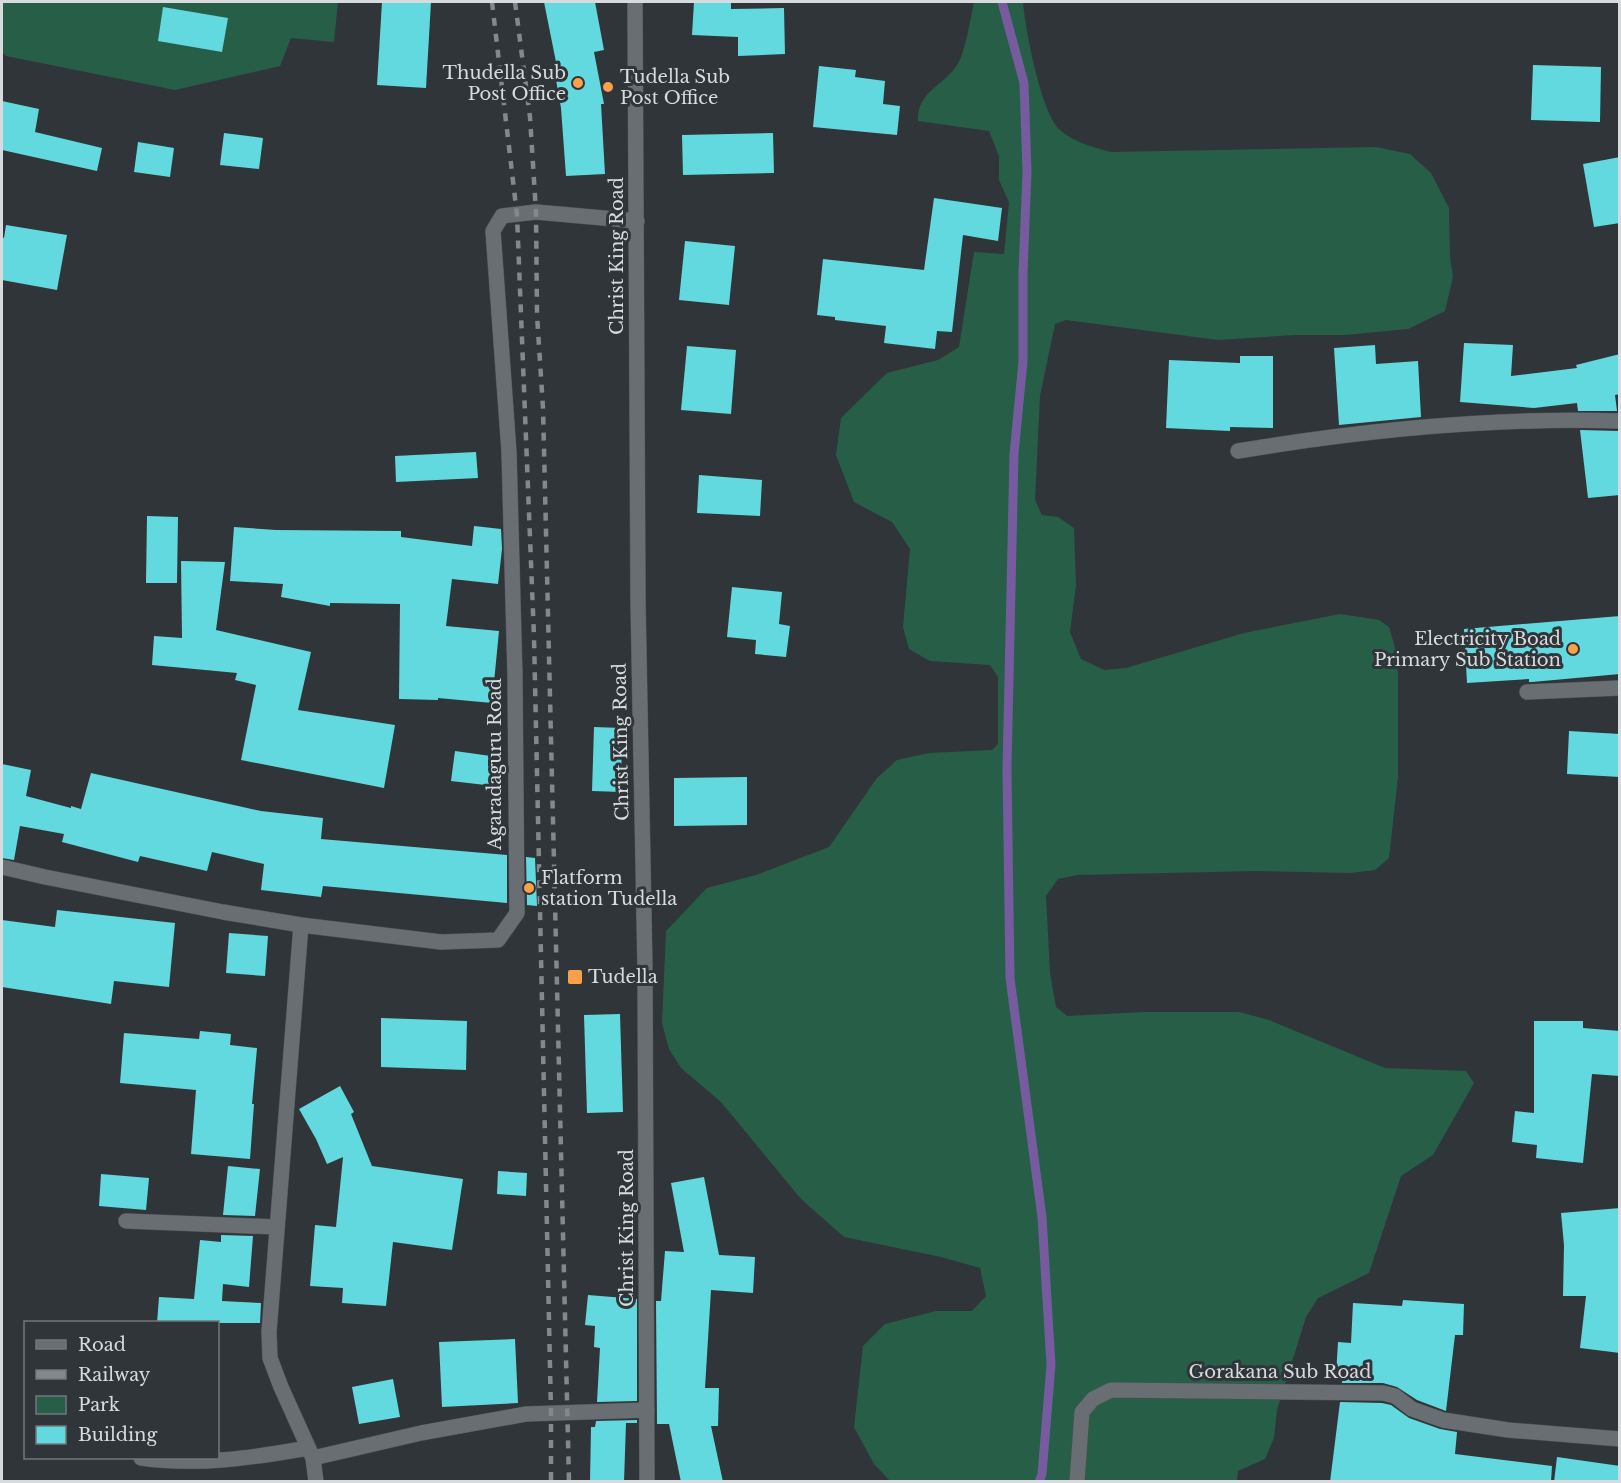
<svg xmlns="http://www.w3.org/2000/svg" width="1621" height="1483" font-family="'Libre Baskerville',serif">
	<style>
		.green { fill: #275e48 }
		.lines { fill: none; stroke-linecap: round; stroke-linejoin: round }
		.stream { stroke: #765b9f; stroke-width: 9 }
		.building { fill: #62d9de }
		.minor-casing { stroke: #4d5255; stroke-width: 16 }
		.minor { stroke: #686e71; stroke-width: 15 }
		.rail { stroke: #83888b; stroke-width: 4.5; stroke-dasharray: 8 8; stroke-linecap: butt }
		.poi-dot { fill: #f8a14a; stroke: #303539; stroke-width: 2 }
		.labels { text-anchor: middle; stroke-width: 6; stroke-linejoin: round; paint-order: stroke }
		.poi-label { font-size: 18px; fill: #d7dbdd; stroke: #303539; text-anchor: start }
		.street-label { font-size: 18px; fill: #d7dbdd; stroke: #303539 }
	</style>
	<rect width="100%" height="100%" fill="#303539"/>
	<g class="green">
		<polygon points="2,2 338,2 334,42 291,38 280,66 175,90 6,56 2,52"/>
		<path d="M974 2H1023C1025 28 1041 113 1060 130 1075 143 1093 147 1111 152L1376 147 1410 154 1431 173 1449 208 1450 257 1453 277 1445 311 1408 329 1345 335H1294L1218 340 1066 320 1055 324 1040 396 1035 500 1042 515 1058 517 1074 528 1076 585 1070 632 1081 659 1104 670 1126 668 1244 633 1340 614 1379 620 1389 627 1396 651 1398 676V777L1389 858 1375 870 1350 873 1255 871 1078 875 1058 879 1046 896 1050 973 1056 1007 1067 1016 1143 1012H1239L1269 1020 1385 1068 1466 1071 1474 1083 1433 1155 1401 1176 1369 1273 1318 1298 1306 1317 1277 1410 1274 1438 1265 1459 1238 1471 1237 1481H890L874 1464 854 1427 863 1346 885 1324 936 1311H972L986 1296 980 1268 941 1257 844 1237 801 1199 721 1102 681 1068 669 1049 662 1023 666 931 707 888 756 875 829 847 877 778 897 760 929 753 992 750 998 744V677L990 665 930 661 909 649 903 627 910 549 892 522 854 502 836 455 841 418 887 373 938 360 959 347 974 252 1004 254 1009 202 999 180V156L989 131 918 121C917 91 944 86 957 65 965 54 971 16 974 2Z"/>
	</g>
	<g class="lines">
		<polyline class="stream" points="1002,2 1024,83 1027,172 1023,273 1023,361 1014,454 1007,769 1010,978 1042,1217 1051,1365 1042,1474 1039,1482"/>
	</g>
	<g class="building">
		<polygon points="382,2 431,2 426,88 377,85"/>
		<polygon points="544,2 595,2 604,50 594,52 604,104 601,104 605,174 566,176 561,108 553,63 556,62"/>
		<polygon points="694,2 731,2 731,9 784,8 785,54 738,56 738,37 692,35"/>
		<polygon points="163,7 228,18 222,52 158,41"/>
		<polygon points="1533,65 1601,67 1600,122 1531,120"/>
		<polygon points="819,66 856,70 855,77 885,81 883,104 900,106 897,135 813,127"/>
		<polygon points="2,101 39,109 35,132 102,148 97,171 2,150"/>
		<polygon points="224,133 263,138 259,169 220,165"/>
		<polygon points="773,133 774,173 683,175 682,135"/>
		<polygon points="138,142 174,148 170,177 134,172"/>
		<polygon points="1620,157 1620,223 1594,227 1583,164"/>
		<polygon points="934,198 1002,208 998,241 963,235 952,332 937,331 935,349 884,343 886,326 835,320 835,317 817,315 823,259 924,270"/>
		<polygon points="6,225 67,235 57,290 2,280 2,237 4,238"/>
		<polygon points="685,241 735,246 729,305 679,300"/>
		<polygon points="1464,343 1513,345 1511,376 1577,368 1576,365 1620,354 1620,394 1615,395 1617,411 1578,411 1577,403 1534,408 1460,402"/>
		<polygon points="1375,345 1376,364 1418,361 1421,417 1339,425 1334,348"/>
		<polygon points="687,346 736,350 731,414 681,410"/>
		<polygon points="1240,356 1273,356 1273,428 1230,427 1230,431 1166,428 1169,360 1240,363"/>
		<polygon points="1580,430 1619,431 1620,495 1588,498"/>
		<polygon points="476,452 478,478 396,482 395,456"/>
		<polygon points="699,475 762,480 760,516 697,513"/>
		<polygon points="147,516 178,517 177,583 146,583"/>
		<polygon points="474,526 501,529 502,549 498,584 452,579 446,626 499,631 492,703 438,698 438,700 399,699 400,604 330,603 330,606 281,597 283,584 230,581 234,527 276,530 401,531 401,537 472,546"/>
		<polygon points="181,561 225,562 216,630 311,652 298,710 395,725 384,788 241,760 256,685 235,680 237,673 152,665 154,636 182,638"/>
		<polygon points="732,587 782,592 779,624 790,626 786,657 755,654 756,640 727,637"/>
		<polygon points="1620,616 1620,674 1532,682 1529,682 1529,679 1467,683 1464,629"/>
		<polygon points="594,727 622,728 621,792 592,791"/>
		<polygon points="1569,731 1620,734 1620,777 1567,774"/>
		<polygon points="455,751 498,757 494,786 451,781"/>
		<polygon points="2,764 31,770 26,796 71,808 71,806 81,809 91,773 261,811 323,818 321,839 507,855 507,903 323,886 321,897 261,890 264,864 212,852 207,871 140,856 138,862 62,842 64,834 20,826 14,860 2,858"/>
		<polygon points="747,777 747,825 674,826 674,778"/>
		<polygon points="526,857 535,858 537,906 527,905"/>
		<polygon points="57,910 175,923 169,987 114,981 111,1004 2,987 2,920 55,927"/>
		<polygon points="229,933 268,936 265,976 226,973"/>
		<polygon points="620,1014 623,1112 587,1113 584,1015"/>
		<polygon points="381,1018 467,1021 466,1070 381,1067"/>
		<polygon points="1534,1021 1583,1021 1583,1028 1620,1031 1620,1076 1592,1074 1583,1163 1536,1158 1537,1145 1512,1142 1515,1111 1534,1113"/>
		<polygon points="200,1031 231,1034 230,1045 257,1048 252,1104 254,1104 250,1159 191,1154 196,1090 120,1083 124,1033 199,1039"/>
		<polygon points="340,1086 354,1112 351,1114 372,1166 463,1179 452,1250 393,1242 386,1306 342,1303 343,1288 310,1286 315,1225 336,1227 343,1157 327,1164 316,1139 299,1109"/>
		<polygon points="228,1166 260,1169 255,1216 223,1215"/>
		<polygon points="498,1171 527,1173 526,1196 497,1194"/>
		<polygon points="101,1174 149,1178 146,1210 99,1206"/>
		<polygon points="704,1177 719,1255 755,1257 753,1293 711,1290 705,1388 719,1388 718,1426 711,1426 723,1482 681,1482 669,1424 657,1424 656,1301 661,1301 665,1251 684,1252 671,1183"/>
		<polygon points="1620,1208 1620,1353 1580,1348 1586,1296 1563,1296 1564,1245 1561,1213"/>
		<polygon points="221,1235 253,1236 249,1287 223,1284 222,1301 261,1303 260,1323 157,1323 159,1297 194,1299 200,1240 221,1242"/>
		<polygon points="588,1295 637,1299 637,1401 597,1402 600,1348 594,1347 595,1326 585,1325"/>
		<polygon points="1403,1300 1464,1304 1463,1335 1455,1335 1446,1411 1417,1400 1397,1387 1383,1383 1342,1383 1343,1375 1336,1375 1338,1342 1351,1343 1353,1303 1402,1306"/>
		<polygon points="515,1339 518,1403 442,1407 439,1342"/>
		<polygon points="393,1379 400,1417 359,1424 352,1387"/>
		<polygon points="1340,1402 1382,1403 1391,1405 1409,1418 1440,1429 1457,1432 1455,1454 1552,1466 1551,1482 1330,1482"/>
		<polygon points="637,1420 637,1423 626,1423 624,1482 590,1482 591,1427 595,1427 596,1421"/>
		<polygon points="1557,1457 1620,1466 1620,1482 1554,1482"/>
	</g>
	<g class="lines">
		<g class="minor-casing">
			<g id="minor">
				<polyline points="635,2 638,602 645,969 647,1482"/>
				<path d="M1238 451C1364 430 1492 417 1620 421"/>
				<polyline points="1527,692 1620,688"/>
				<polyline points="2,867 45,877 223,912 301,925 441,942 498,940 517,913 515,677 509,452 493,231 502,216 536,212 637,221"/>
				<polyline points="301,925 269,1332 270,1358 281,1387 313,1458 316,1482"/>
				<polyline points="126,1221 277,1227"/>
				<path d="M141 1458C198 1466 252 1458 308 1448"/>
				<polyline points="313,1458 421,1433 526,1414 647,1410"/>
				<polyline points="1077,1482 1082,1412 1093,1399 1111,1390 1383,1393 1395,1396 1412,1409 1443,1420 1508,1430 1620,1439"/>
			</g>
		</g>
		<use href="#minor" class="minor"/>
		<g class="rail">
			<polyline points="492,2 517,215 534,637 551,1412 551,1482"/>
			<polyline points="515,2 530,117 536,212 537,315 543,408 569,1482"/>
		</g>
	</g>
	<g class="poi-dot">
		<circle cx="578" cy="83" r="6"/>
		<circle cx="608" cy="87" r="6"/>
		<circle cx="1573" cy="649" r="6"/>
		<circle cx="529" cy="888" r="6"/>
		<rect x="567" y="969" width="16" height="16" rx="3"/>
	</g>
	<g class="labels">
		<g class="poi-label">
			<text x="566" y="79" text-anchor="end">Thudella Sub<tspan x="566" dy="21">Post Office</tspan></text>
			<text x="620" y="83">Tudella Sub<tspan x="620" dy="21">Post Office</tspan></text>
			<text x="1561" y="645" text-anchor="end">Electricity Boad<tspan x="1561" dy="21">Primary Sub Station</tspan></text>
			<text x="541" y="884">Flatform<tspan x="541" dy="21">station Tudella</tspan></text>
			<text x="588" y="983">Tudella</text>
		</g>
		<g class="street-label">
			<text transform="translate(617 256) rotate(-90)" y="6">Christ King Road</text>
			<text transform="translate(621 742) rotate(-91)" y="6">Christ King Road</text>
			<text transform="translate(495 764) rotate(-90)" y="6">Agaradaguru Road</text>
			<text transform="translate(627 1228) rotate(-90)" y="6">Christ King Road</text>
			<text x="1280" y="1378">Gorakana Sub Road</text>
		</g>
	</g>
	<rect width="1621" height="1483" fill="none" stroke="#d7dbdd" stroke-width="6"/>
	<rect x="24" y="1321" width="195" height="138" fill="#303539" stroke="#73777b" stroke-width="1.5"/>
	<rect x="36" y="1340" width="30" height="9" fill="#686e71" stroke="#73777b" stroke-width="1.5"/>
	<text x="78" y="1351" font-size="18" fill="#d7dbdd">Road</text>
	<rect x="36" y="1370" width="30" height="9" fill="#83888b" stroke="#73777b" stroke-width="1.5"/>
	<text x="78" y="1381" font-size="18" fill="#d7dbdd">Railway</text>
	<rect x="36" y="1396" width="30" height="18" fill="#275e48" stroke="#73777b" stroke-width="1.5"/>
	<text x="78" y="1411" font-size="18" fill="#d7dbdd">Park</text>
	<rect x="36" y="1426" width="30" height="18" fill="#62d9de" stroke="#73777b" stroke-width="1.5"/>
	<text x="78" y="1441" font-size="18" fill="#d7dbdd">Building</text>
</svg>
